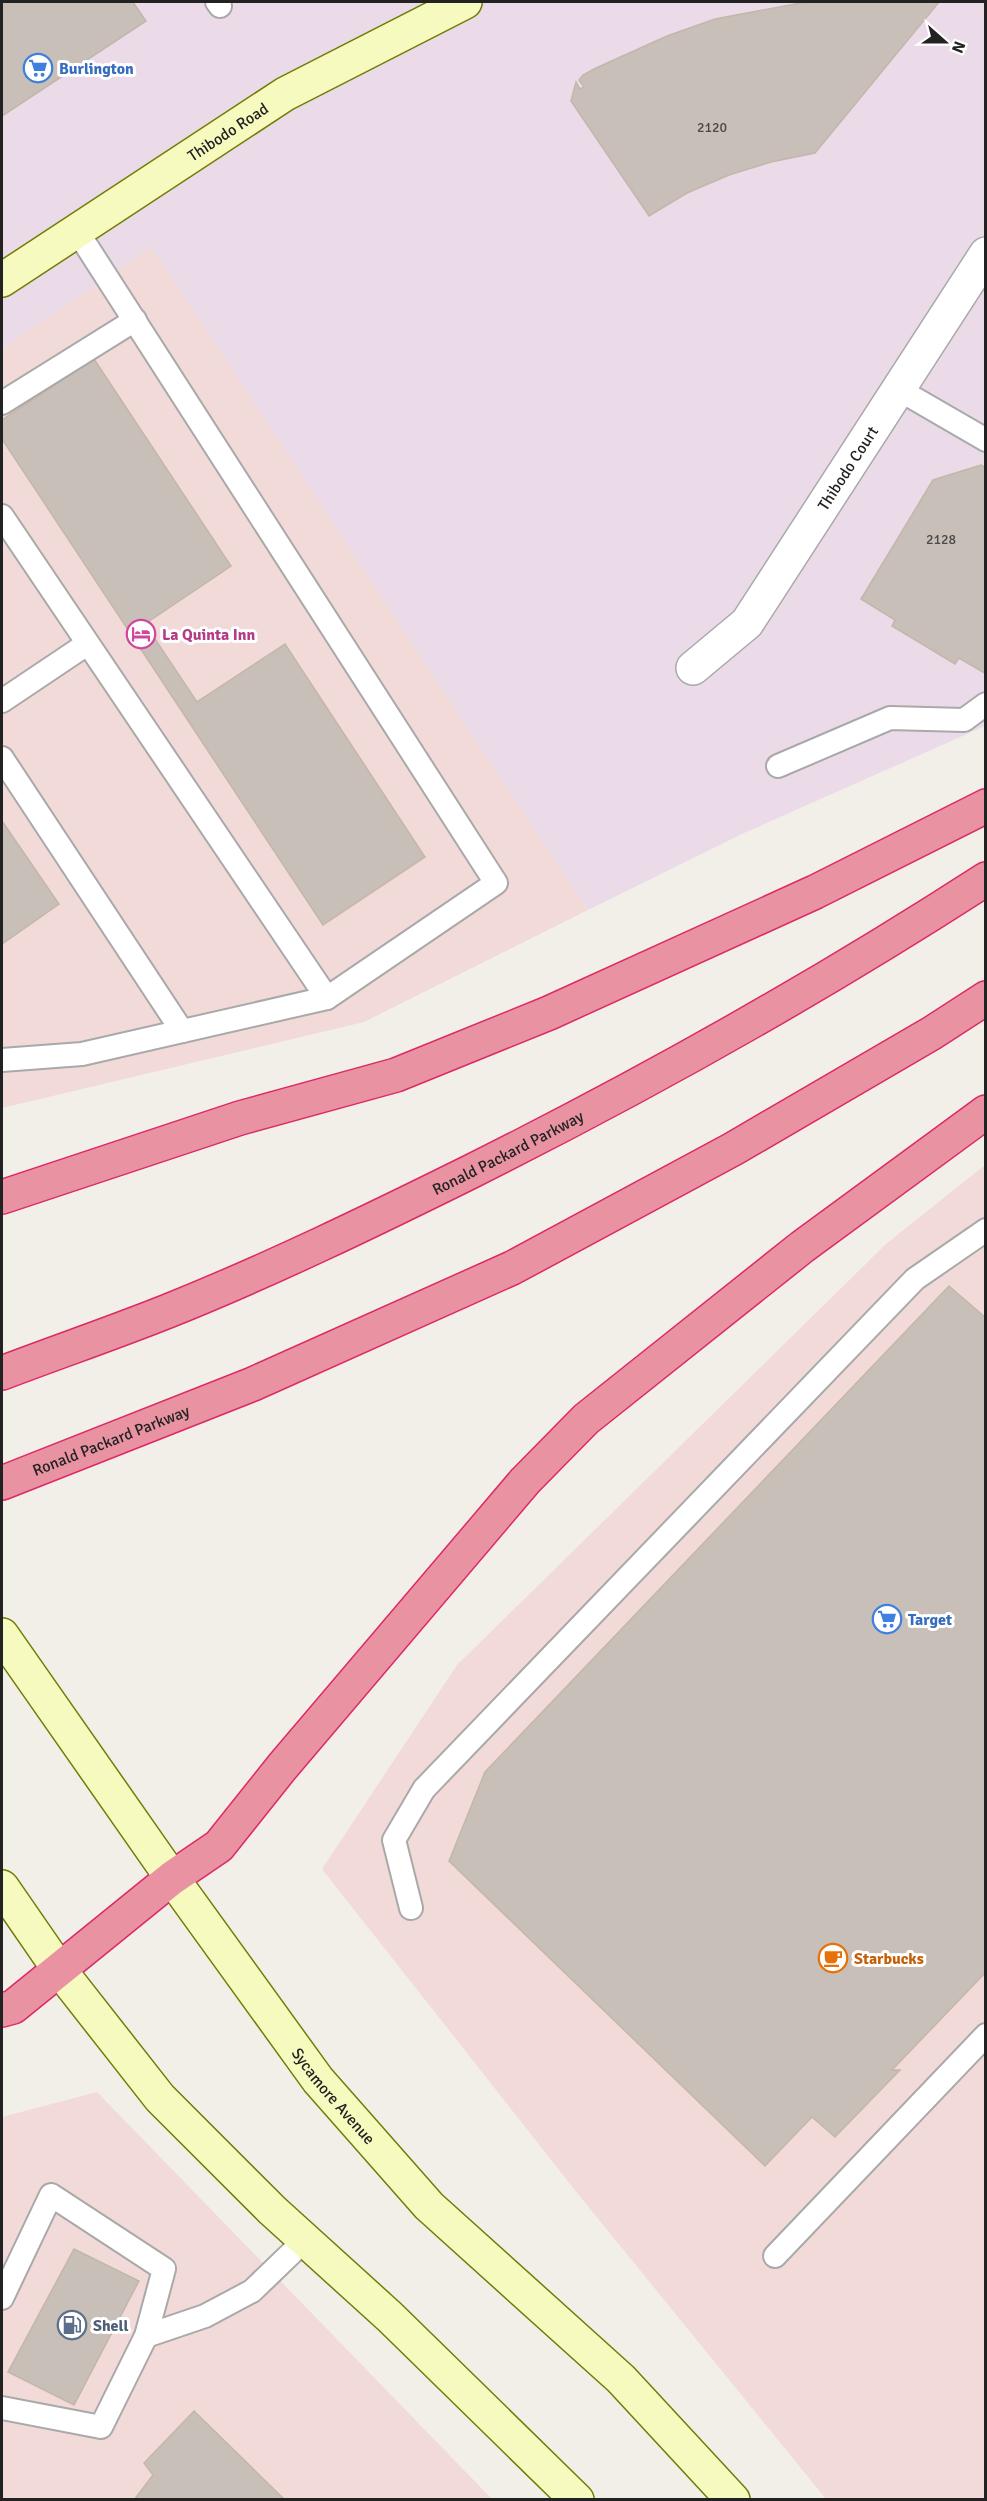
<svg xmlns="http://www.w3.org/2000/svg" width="987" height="2501" font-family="Signika,sans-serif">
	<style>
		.commercial { fill: #f2dad9 }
		.industrial { fill: #ebdbe8 }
		.building { fill: #c7bfb8; stroke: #c4b6ab; stroke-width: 1.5 }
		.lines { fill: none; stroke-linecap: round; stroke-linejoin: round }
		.lane-casing { stroke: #a9a9a9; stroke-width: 26 }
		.street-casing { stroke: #a9a9a9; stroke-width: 36 }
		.secondary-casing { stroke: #707d05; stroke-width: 36 }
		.highway-casing { stroke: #dc2a67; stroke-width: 36 }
		.lane { stroke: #fff; stroke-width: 22 }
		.street { stroke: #fff; stroke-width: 33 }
		.secondary { stroke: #f7fabf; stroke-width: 33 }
		.highway { stroke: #e892a2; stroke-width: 33 }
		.labels { text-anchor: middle; stroke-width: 6; stroke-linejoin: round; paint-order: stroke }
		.number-label { font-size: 14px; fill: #4b4948 }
		.shop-label { font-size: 16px; font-weight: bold; fill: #366cbe; stroke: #fff; text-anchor: start }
		.street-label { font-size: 16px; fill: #222; stroke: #fff }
		.hotel-label { font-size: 16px; font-weight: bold; fill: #b23c85; stroke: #fff; text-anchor: start }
		.food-label { font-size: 16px; font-weight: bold; fill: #c56008; stroke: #fff; text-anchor: start }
		.service-label { font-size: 16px; font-weight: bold; fill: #4e5e75; stroke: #fff; text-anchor: start }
	</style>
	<rect width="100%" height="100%" fill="#f2efe9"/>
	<g class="commercial">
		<polygon points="151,246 588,910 364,1022 2,1108 2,349"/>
		<polygon points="985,1165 985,2499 826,2499 578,2194 322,1869 457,1665 886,1244"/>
		<polygon points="97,2092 492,2499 2,2500 2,2117"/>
	</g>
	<polygon class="industrial" points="2,2 985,2 985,726 742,834 588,910 151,247 2,349"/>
	<g class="building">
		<polygon points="2,2 133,2 146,21 2,116"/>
		<polygon points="806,2 939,2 815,153 771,162 729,175 687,193 649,216 571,101 576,82 580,89 584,87 579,80 583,75 596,68 667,36 715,19"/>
		<polygon points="94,359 231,566 145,624 197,702 285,644 425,857 323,925 2,439 2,420"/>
		<polygon points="981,465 986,468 986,674 959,658 955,664 892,626 895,620 861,599 933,480"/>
		<polygon points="2,821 59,904 2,944"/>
		<polygon points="949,1286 986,1318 986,1972 892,2070 900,2070 835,2137 812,2117 765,2166 449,1861 485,1772"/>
		<polygon points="74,2249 139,2281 74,2405 8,2372"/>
		<polygon points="194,2411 285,2500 134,2500 153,2475 144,2463"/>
	</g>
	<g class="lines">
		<g class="lane-casing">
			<g id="lane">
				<polyline points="217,2 220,6"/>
				<polyline points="898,389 986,440"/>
				<polyline points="2,403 135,320"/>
				<polyline points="2,516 327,998"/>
				<polyline points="2,701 87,644"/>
				<polyline points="2,758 182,1031"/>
				<polyline points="778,766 890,718 964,720 986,704"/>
				<polyline points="2,1060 82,1054 327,998 496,883 77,231"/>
				<polyline points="411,1908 394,1840 424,1789 915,1279 986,1230"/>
				<polyline points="775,2256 986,2035"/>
				<polyline points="2,2298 51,2195 164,2269 146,2336 101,2427 2,2408"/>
				<polyline points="146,2336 205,2316 252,2291 305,2240"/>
			</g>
		</g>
		<g class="street-casing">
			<g id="street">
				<path id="s1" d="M693 668 747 623 986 254"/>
			</g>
		</g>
		<g class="secondary-casing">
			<g id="secondary">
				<path id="s2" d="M2 280 285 94 465 2"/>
				<path id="s3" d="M2 1635 172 1878 318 2080 429 2206 621 2379 733 2500"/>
				<polyline points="2,1887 58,1968 160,2098 272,2210 390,2317 577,2500"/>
			</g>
		</g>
		<g class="highway-casing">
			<g id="highway">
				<polyline points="2,1197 240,1118 396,1075 549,1013 815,892 986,806"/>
				<path id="s4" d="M2 1373C57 1352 113 1333 168 1311 270 1270 371 1221 470 1172 648 1083 819 987 986 879"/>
				<path id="s5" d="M2 1483 253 1384 512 1268 733 1149 932 1033 986 998"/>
				<polyline points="2,2010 13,2007 172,1878 219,1846 282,1767 525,1481 586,1419 802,1247 986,1112"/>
			</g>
		</g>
		<use href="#lane" class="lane"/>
		<use href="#street" class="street"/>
		<use href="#secondary" class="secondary"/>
		<use href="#highway" class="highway"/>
	</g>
	<defs>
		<g id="supermarket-ring" transform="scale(1.5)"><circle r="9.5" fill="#fff" stroke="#3f7fe0" stroke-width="1.5"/><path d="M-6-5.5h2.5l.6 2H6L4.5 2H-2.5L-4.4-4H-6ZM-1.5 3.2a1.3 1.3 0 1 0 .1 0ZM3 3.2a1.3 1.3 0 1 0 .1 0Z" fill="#3f7fe0"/></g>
		<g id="hotel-ring" transform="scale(1.5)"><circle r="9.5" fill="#fff" stroke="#d1479c" stroke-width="1.5"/><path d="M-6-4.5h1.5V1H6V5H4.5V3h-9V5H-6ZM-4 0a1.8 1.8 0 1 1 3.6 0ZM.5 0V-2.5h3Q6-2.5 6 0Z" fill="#d1479c"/></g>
		<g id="cafe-ring" transform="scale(1.5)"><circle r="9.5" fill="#fff" stroke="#e8710a" stroke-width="1.5"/><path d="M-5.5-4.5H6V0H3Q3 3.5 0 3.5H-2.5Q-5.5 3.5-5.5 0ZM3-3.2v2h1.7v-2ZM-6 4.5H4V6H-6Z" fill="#e8710a"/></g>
		<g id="fuel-ring" transform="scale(1.5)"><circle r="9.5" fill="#fff" stroke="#5c6f8a" stroke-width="1.5"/><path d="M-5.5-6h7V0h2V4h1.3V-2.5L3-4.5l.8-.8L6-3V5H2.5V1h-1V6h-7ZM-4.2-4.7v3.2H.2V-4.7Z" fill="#5c6f8a"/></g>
	</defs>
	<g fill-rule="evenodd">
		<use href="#supermarket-ring" x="38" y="68"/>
		<use href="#hotel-ring" x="141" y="634"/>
		<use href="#supermarket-ring" x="887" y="1619"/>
		<use href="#cafe-ring" x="833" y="1958"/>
		<use href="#fuel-ring" x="72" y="2325"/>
	</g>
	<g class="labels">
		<g class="number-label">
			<text x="712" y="132">2120</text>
			<text x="941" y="544">2128</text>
		</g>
		<g class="shop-label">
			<text x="59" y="74">Burlington</text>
			<text x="908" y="1625">Target</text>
		</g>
		<g class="street-label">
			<text dy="6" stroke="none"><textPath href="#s2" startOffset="270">Thibodo Road</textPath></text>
			<text dy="6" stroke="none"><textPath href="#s1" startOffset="255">Thibodo Court</textPath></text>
			<text dy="6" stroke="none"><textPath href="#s4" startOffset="552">Ronald Packard Parkway</textPath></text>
			<text dy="6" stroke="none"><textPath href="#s5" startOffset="117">Ronald Packard Parkway</textPath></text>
			<text dy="6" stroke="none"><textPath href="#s3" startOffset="568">Sycamore Avenue</textPath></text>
		</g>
		<g class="hotel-label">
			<text x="162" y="640">La Quinta Inn</text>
		</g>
		<g class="food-label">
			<text x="854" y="1964">Starbucks</text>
		</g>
		<g class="service-label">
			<text x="93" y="2331">Shell</text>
		</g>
	</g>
	<rect width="987" height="2501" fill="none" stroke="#222222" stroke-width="6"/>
	<g transform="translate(945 42) rotate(111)" stroke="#ffffff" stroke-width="4.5" paint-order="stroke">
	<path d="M0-4.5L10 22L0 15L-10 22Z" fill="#222222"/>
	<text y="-9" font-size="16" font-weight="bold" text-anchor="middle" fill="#222222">N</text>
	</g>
</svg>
